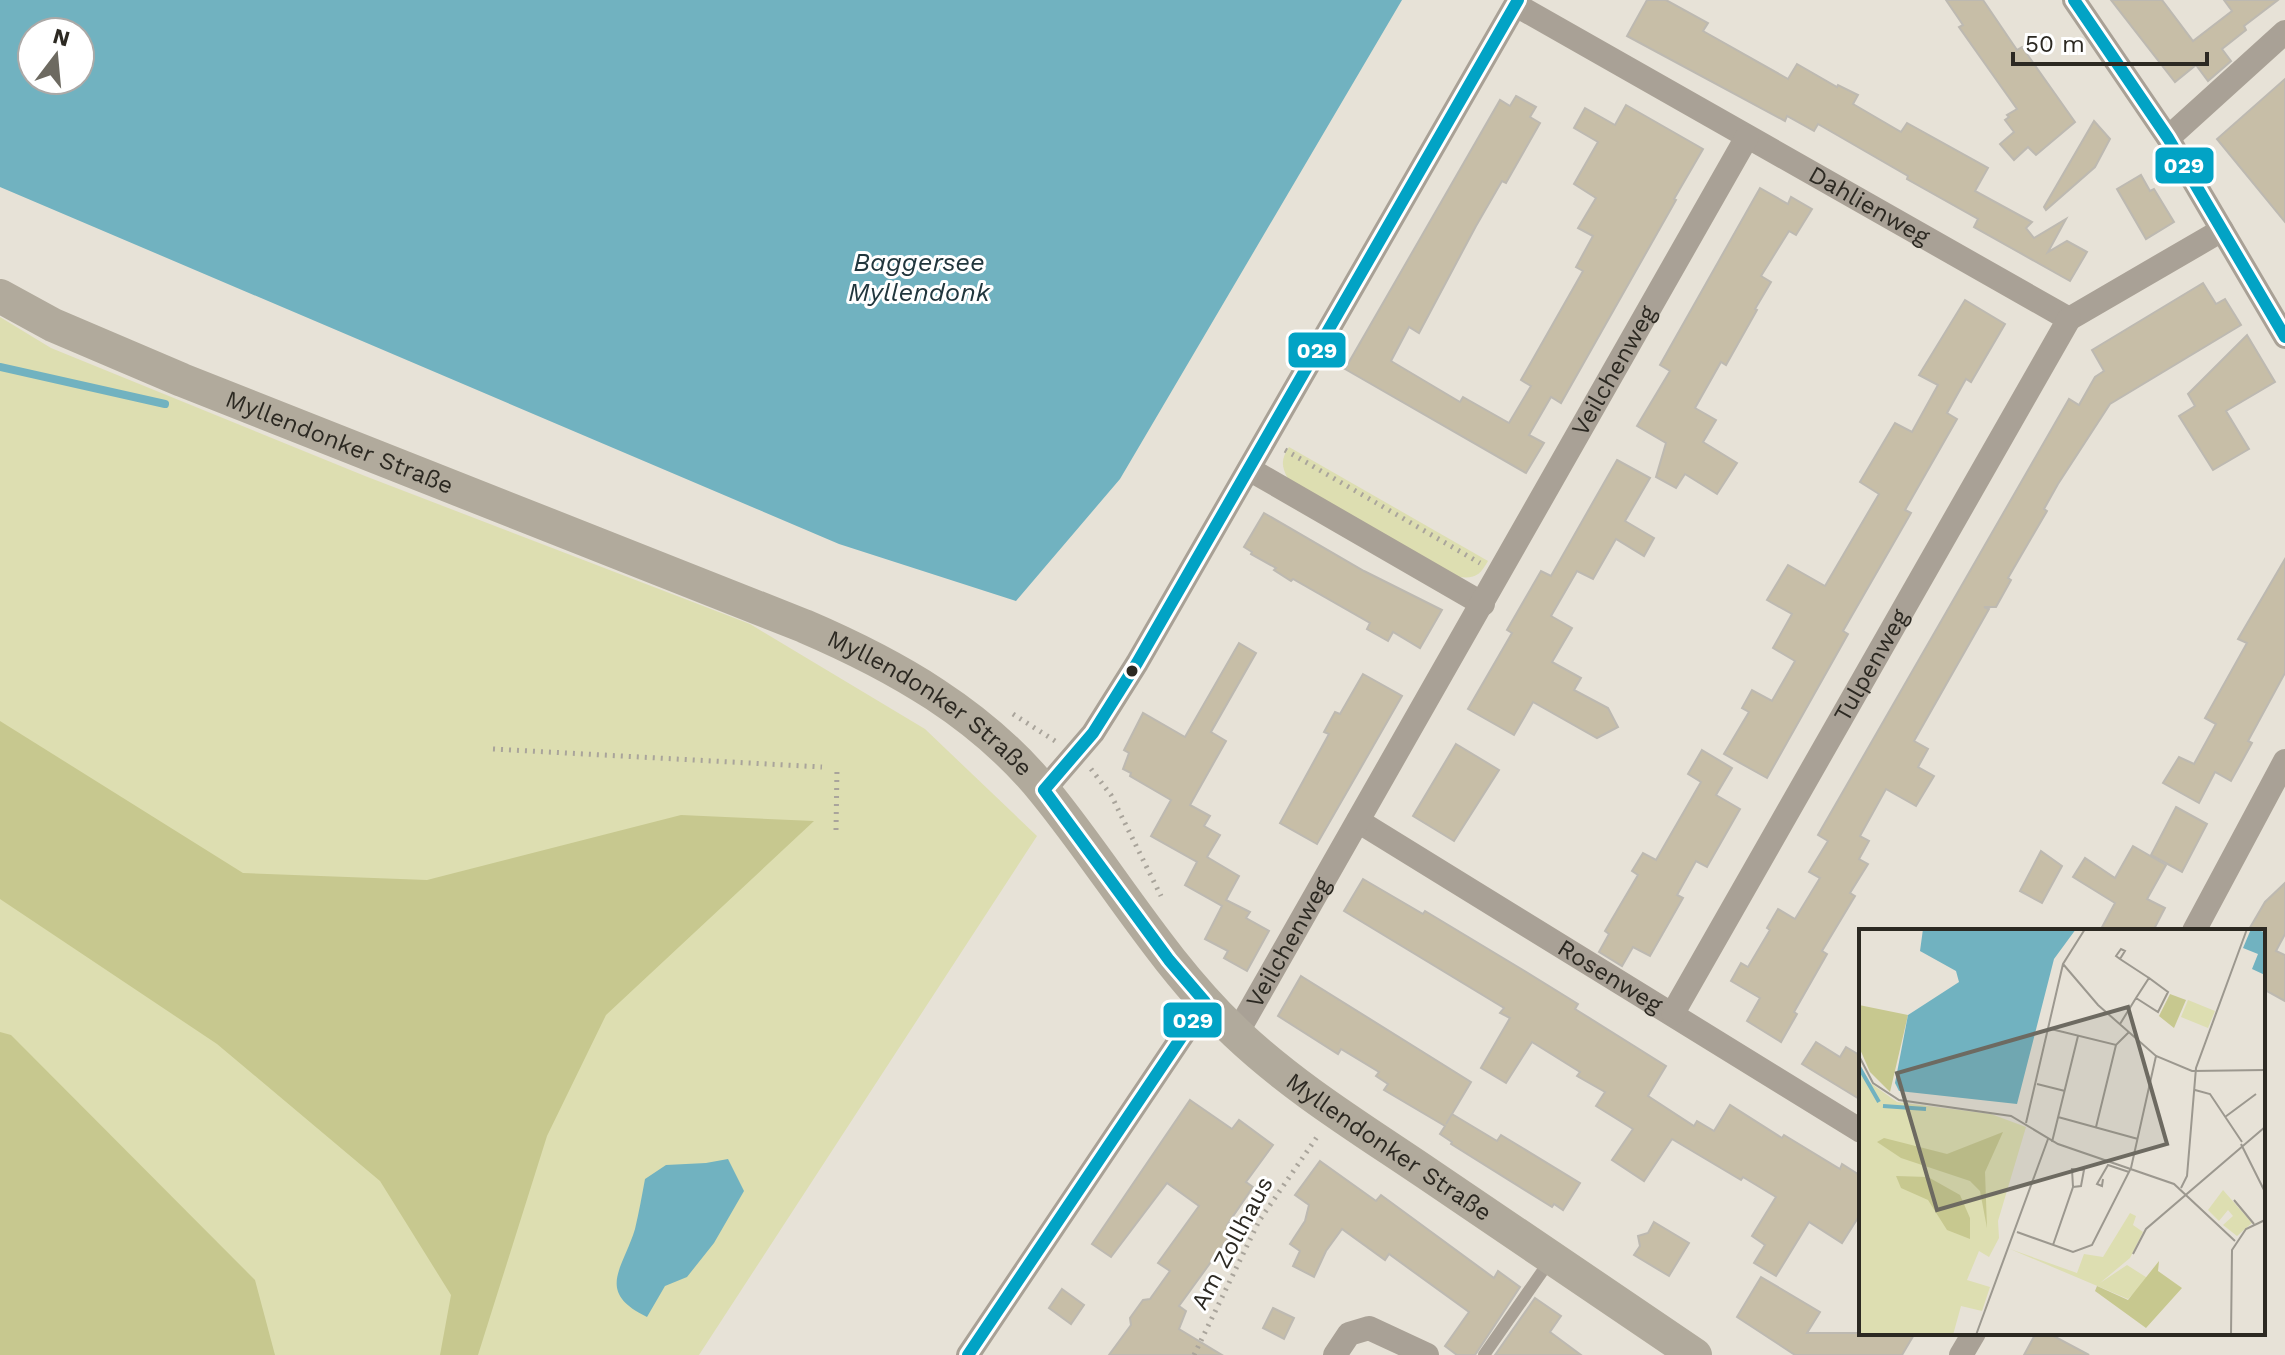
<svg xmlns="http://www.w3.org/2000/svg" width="2285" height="1355" font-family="'Work Sans',sans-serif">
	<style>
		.green { fill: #dddeb1 }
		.forest { fill: #c7c88f }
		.water { fill: #71b2c0; fill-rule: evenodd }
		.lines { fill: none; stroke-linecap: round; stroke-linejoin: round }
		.stream { stroke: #71b2c0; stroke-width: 8 }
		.building { fill: #c7bea7; stroke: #bdb9b1; stroke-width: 2 }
		.path { stroke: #a9a49b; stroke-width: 5; stroke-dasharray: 2 6; stroke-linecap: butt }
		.lane { stroke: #a9a196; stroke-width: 12 }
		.street { stroke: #a9a196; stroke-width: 24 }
		.secondary { stroke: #b1aa9c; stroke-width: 34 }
		.bus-1-casing { stroke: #fff; stroke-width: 18 }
		.bus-1 { stroke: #02a3c5; stroke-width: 12 }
		.bus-dot { fill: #2c2922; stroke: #fff; stroke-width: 3 }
		.labels { text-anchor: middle; stroke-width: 6; stroke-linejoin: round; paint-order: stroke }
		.street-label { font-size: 24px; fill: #2c2922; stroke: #fff }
		.water-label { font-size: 26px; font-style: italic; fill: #21363d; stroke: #fff }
		.inset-river { fill: none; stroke: #71b2c0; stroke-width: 4 }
		.inset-road { fill: none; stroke: #9c988f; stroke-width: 2 }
		.view { fill: #6d6a61; fill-opacity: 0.15; stroke: #6d6a61; stroke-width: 4 }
		.inset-edge { fill: none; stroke: #2c2922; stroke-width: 4 }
		.line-badge { stroke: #fff; stroke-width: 3 }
		.badge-label { font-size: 22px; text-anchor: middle; font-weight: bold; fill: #fff }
	</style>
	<rect width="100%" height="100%" fill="#e7e2d7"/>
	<g class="green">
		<polygon points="0,317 51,348 365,476 750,624 925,729 1037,836 699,1355 0,1355"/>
		<path d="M1289 447 1488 561C1480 575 1475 579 1459 577L1288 479C1281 466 1281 459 1289 447Z"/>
	</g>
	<g class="forest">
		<polygon points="0,721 243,873 427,880 681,815 814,821 606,1015 547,1136 478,1355 440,1355 451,1295 380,1181 217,1044 0,899"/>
		<polygon points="0,1032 11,1035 255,1280 275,1355 0,1355"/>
	</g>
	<g class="water">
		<path d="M0 0H1402L1120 479 1016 601 839 544 0 187ZM32 32H80V80H32Z"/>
		<path d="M728 1159 744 1191 714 1243 687 1277 665 1286 647 1317C595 1292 623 1269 635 1229 639 1212 642 1195 645 1179L666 1165 706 1163Z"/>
	</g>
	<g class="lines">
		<polyline class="stream" points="0,367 165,404"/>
	</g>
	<g class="building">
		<polygon points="1647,0 1666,0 1708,23 1703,31 1788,79 1797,64 1837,87 1838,85 1858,95 1853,104 1901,132 1907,123 1988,168 1975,191 2032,222 2026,228 2034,238 2066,219 2048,252 2067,241 2087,252 2070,281 1974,227 1978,219 1907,179 1908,176 1818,124 1814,131 1787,116 1785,121 1627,36"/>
		<polygon points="1946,0 1983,0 2017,50 2022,47 2075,122 2036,155 2028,147 2014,160 2000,144 2014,132 2005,120 2009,117 2007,115 2017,109 1959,27 1963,25"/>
		<polygon points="2111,0 2162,0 2193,41 2232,11 2224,0 2278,0 2244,26 2246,30 2222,49 2231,61 2208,81 2196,65 2175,82"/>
		<polygon points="2285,79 2285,222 2217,139"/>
		<polygon points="1516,96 1536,107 1530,117 1540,123 1506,183 1502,181 1476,226 1419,333 1409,327 1391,361 1460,402 1463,397 1509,423 1531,386 1521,380 1583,271 1576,267 1593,236 1578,228 1596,198 1574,184 1598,142 1574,128 1585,108 1615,125 1626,105 1703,149 1674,199 1676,200 1561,403 1551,397 1529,435 1544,443 1526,473 1345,369 1500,100 1510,106"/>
		<polygon points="2094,121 2110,139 2095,167 2046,210 2044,207"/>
		<polygon points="2141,175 2150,191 2154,189 2174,222 2146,239 2117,189"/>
		<polygon points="1760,188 1788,204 1791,197 1812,209 1796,235 1789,231 1761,276 1771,282 1755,309 1757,310 1726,365 1721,362 1695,408 1716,420 1703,442 1737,463 1717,494 1685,474 1676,488 1656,477 1666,443 1637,426 1670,371 1660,365"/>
		<polygon points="2203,283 2216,304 2225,299 2241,325 2110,404 2058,484 2044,509 2047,511 2008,578 2011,580 1996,607 1984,607 1989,609 1914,741 1928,749 1918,767 1934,776 1916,806 1886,789 1860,836 1869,841 1859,859 1868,864 1850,893 1855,896 1822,951 1827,954 1794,1012 1797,1014 1781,1042 1747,1021 1760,998 1731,981 1741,963 1748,967 1770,930 1767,928 1778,909 1795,919 1820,878 1809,872 1828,841 1818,835 2069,399 2079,405 2095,377 2104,371 2092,350"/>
		<polygon points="1965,300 2005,324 1971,382 1966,379 1947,413 1957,419 1905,510 1911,513 1843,631 1848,634 1767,778 1724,754 1749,712 1742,708 1752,690 1772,701 1795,661 1773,648 1792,614 1767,600 1788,565 1825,586 1879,494 1860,482 1895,423 1912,432 1938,385 1919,375"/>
		<polygon points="2247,335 2275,382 2226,411 2249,449 2213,470 2179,416 2195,406 2188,394"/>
		<polygon points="1617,460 1650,478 1625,521 1654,538 1644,556 1616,539 1593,579 1577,571 1551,616 1572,628 1552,662 1581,678 1574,690 1608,708 1618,727 1597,738 1533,702 1514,735 1468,709 1512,633 1507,630 1541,571 1551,576"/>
		<polygon points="1264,513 1364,571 1442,610 1420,648 1393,632 1388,641 1367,629 1370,623 1293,579 1291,581 1274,570 1276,568 1251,554 1252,552 1244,547"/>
		<polygon points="2285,559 2285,673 2248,741 2252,743 2231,781 2215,772 2199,803 2163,783 2179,757 2194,764 2216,724 2205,718 2247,643 2238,639"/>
		<polygon points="1239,643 1256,653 1211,732 1226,741 1190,805 1210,816 1204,826 1220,835 1207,857 1239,876 1226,900 1250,912 1246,918 1269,931 1247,971 1224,958 1228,951 1205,939 1222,906 1185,885 1197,862 1151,836 1171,800 1130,776 1131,773 1123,769 1129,753 1124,750 1143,713 1185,737"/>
		<polygon points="1363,674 1402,696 1317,844 1280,823 1329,734 1324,732 1335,712 1340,714"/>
		<polygon points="1456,744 1499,770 1454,841 1413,816"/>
		<polygon points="1702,750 1732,768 1716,795 1740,809 1707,867 1696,861 1677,895 1683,898 1650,956 1633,947 1622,966 1599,952 1609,934 1605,931 1638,875 1632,871 1643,853 1656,860 1701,782 1688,774"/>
		<polygon points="2176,807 2207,824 2182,872 2151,855"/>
		<polygon points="2133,846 2166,865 2147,899 2165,908 2153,931 2100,931 2115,903 2073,877 2085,858 2115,878"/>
		<polygon points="2041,851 2062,866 2042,903 2020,891"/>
		<polygon points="1363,879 1423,914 1425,911 1523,970 1578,1004 1575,1009 1666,1066 1648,1096 1694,1126 1697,1121 1714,1131 1730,1105 1782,1138 1784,1135 1840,1169 1842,1164 1861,1176 1861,1213 1842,1243 1809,1222 1776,1276 1754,1263 1765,1245 1752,1236 1776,1197 1743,1177 1741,1180 1672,1139 1644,1181 1612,1160 1633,1129 1596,1106 1605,1092 1577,1076 1580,1072 1532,1042 1506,1083 1481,1068 1510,1018 1500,1013 1504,1008 1344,911"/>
		<polygon points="2285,883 2285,934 2276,951 2285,955 2285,1001 2263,989 2263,931 2248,931 2265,902"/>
		<polygon points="1301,976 1471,1082 1446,1124 1452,1114 1497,1141 1501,1135 1580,1183 1563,1210 1554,1204 1552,1207 1451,1144 1452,1142 1440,1134 1445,1126 1384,1090 1388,1084 1376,1076 1379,1072 1341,1049 1338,1054 1278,1016"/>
		<polygon points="1816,1042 1840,1057 1846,1047 1861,1056 1861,1100 1802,1064"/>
		<polygon points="1190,1100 1232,1129 1239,1120 1273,1145 1246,1182 1253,1187 1227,1225 1234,1230 1179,1306 1186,1311 1179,1329 1222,1355 1109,1355 1131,1325 1130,1318 1143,1300 1150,1299 1170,1271 1158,1263 1199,1206 1167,1183 1111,1257 1092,1244"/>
		<polygon points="1320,1161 1376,1201 1381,1195 1494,1278 1498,1271 1520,1287 1475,1355 1457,1355 1445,1346 1469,1312 1389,1254 1385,1260 1342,1229 1326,1251 1314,1277 1293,1266 1300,1251 1290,1244 1305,1221 1309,1205 1295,1195"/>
		<polygon points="1654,1222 1689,1243 1669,1276 1634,1255 1640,1246 1638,1236 1648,1233"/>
		<polygon points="1761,1277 1820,1312 1807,1333 1915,1333 1902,1355 1795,1355 1737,1317"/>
		<polygon points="1062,1289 1084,1305 1071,1324 1049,1308"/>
		<polygon points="1535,1298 1561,1316 1550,1332 1581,1355 1495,1355"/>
		<polygon points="1273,1308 1294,1318 1284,1339 1263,1328"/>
		<polygon points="2036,1333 2048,1333 2089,1355 2024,1355"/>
	</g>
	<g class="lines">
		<g class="path">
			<polyline points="1285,450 1480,563"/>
			<polyline points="1013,714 1055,741"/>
			<polyline points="493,749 822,767"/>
			<polyline points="1091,769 1111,795 1161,896"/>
			<polyline points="836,830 837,768"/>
			<polyline points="1194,1355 1259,1221 1319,1134"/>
		</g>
		<polyline class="lane" points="1484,1355 1551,1259"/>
		<g class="street">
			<polyline points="2074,0 2168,138 2285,337"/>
			<path id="s1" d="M1516 5 2069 319 2222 230"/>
			<polyline points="2168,138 2285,32"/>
			<polyline points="1249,469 1483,604"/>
			<polyline points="1044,790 1093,733 1137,663 1518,0"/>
			<path id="s2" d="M1358 821 1861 1131"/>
			<polyline points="2194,931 2285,761"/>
			<path id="s3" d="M1673 1013 2069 319"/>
			<path id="s4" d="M1237 1033 1747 137"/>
			<polyline points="968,1355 1205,1002"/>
			<polyline points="1335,1355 1349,1334 1369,1328 1427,1355"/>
			<polyline points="1961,1355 1974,1333"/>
		</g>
		<path class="secondary" id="s5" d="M0 296 53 325 182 380 804 626C895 665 982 714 1045 792 1110 872 1161 962 1236 1033 1293 1087 1360 1128 1425 1172 1515 1233 1605 1294 1695 1355"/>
		<g class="bus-1-casing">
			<g id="bus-1">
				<polyline points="2074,0 2168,138 2285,337"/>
				<polyline points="968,1355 1205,1002 1169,960 1044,790 1093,733 1137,663 1518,0"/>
			</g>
		</g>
		<use href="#bus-1" class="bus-1"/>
	</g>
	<circle class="bus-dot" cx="1132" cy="671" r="7"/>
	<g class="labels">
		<g class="street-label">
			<text dy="8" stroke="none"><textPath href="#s1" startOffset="406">Dahlienweg</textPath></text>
			<text dy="8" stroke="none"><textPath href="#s4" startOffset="762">Veilchenweg</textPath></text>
			<text dy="8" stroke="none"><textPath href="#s5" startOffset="370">Myllendonker Straße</textPath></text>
			<text dy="8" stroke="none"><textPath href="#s3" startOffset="400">Tulpenweg</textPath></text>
			<text dy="8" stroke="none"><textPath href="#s5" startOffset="1018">Myllendonker Straße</textPath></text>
			<text dy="8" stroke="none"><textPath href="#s4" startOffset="104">Veilchenweg</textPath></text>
			<text dy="8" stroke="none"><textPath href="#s2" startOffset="296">Rosenweg</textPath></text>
			<text dy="8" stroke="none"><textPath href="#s5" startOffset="1664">Myllendonker Straße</textPath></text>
			<text transform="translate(1232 1243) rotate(-62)" y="8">Am Zollhaus</text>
		</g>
		<g class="water-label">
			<text x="919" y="271">Baggersee<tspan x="919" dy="30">Myllendonk</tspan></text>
		</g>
	</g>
	<g transform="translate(1859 929)">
		<rect width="406" height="406" fill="#e7e2d7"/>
		<path d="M329 71 356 82 349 99 322 88ZM0 137 10 153 38 173 132 185 167 198 139 292 140 309 130 328 120 322 108 351 131 358 123 382 102 377 94 406H0ZM364 261 393 294 378 307 364 296 374 287 369 281 360 292 349 281ZM271 284 277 287 274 296 284 303 271 329 241 354 268 336 290 350 269 370 151 320 218 344 225 325 244 328Z" fill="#dddeb1"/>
		<path d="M311 65 327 71 315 99 300 87ZM0 76 49 86 31 163 11 143 0 118ZM144 203 126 243 128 299 121 262 111 252 42 229 18 213 25 209 88 225ZM37 247 69 248 101 266 111 289V310L88 301 69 271 42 259ZM300 332 299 342 323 359 287 399 236 362 238 357 269 371Z" fill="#c7c88f"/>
		<path d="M64 0H217L195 30 158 175 40 162 36 154 49 86 100 53 97 42 61 22ZM392 0 406 3V46L393 40 399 25 384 19Z" fill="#71b2c0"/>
		<path class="inset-river" d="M0 138 20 173M24 177 67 180"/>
		<path class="inset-road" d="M261 30 257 27 262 20 266 22 261 30 290 49M204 35 239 76 297 127 333 142 406 141M261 95 277 69 290 49 309 63 299 83 277 69M192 100 257 116 270 103M0 127 14 154 40 171 152 187 199 215 315 255 376 312M178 155 206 162M336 161 351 165 383 213M199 188 279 210M366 188 397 165M167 194 204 35 226 0M237 198 257 116M193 213 219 107M382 215 406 263M244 250 243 257 238 255 249 236 270 243M322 259 328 247 337 139 388 0M375 271 395 295M158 303 214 323 233 316 272 239 297 127M194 316 214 258 213 240 225 241 222 257 214 258M274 325 287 300 406 198M117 406 189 210M372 406 373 321 387 300 406 291"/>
		<path class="view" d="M269 78 308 215 78 281 38 144Z"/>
		<rect width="406" height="406" class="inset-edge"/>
	</g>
	<g class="line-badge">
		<rect x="2154" y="146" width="61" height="39" rx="8" fill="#02a3c5"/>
		<rect x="1287" y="331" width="60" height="38" rx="8" fill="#02a3c5"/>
		<rect x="1162" y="1001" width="61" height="38" rx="8" fill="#02a3c5"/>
	</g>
	<g class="badge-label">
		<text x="2184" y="173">029</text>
		<text x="1317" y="358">029</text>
		<text x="1193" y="1028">029</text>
	</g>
	<g transform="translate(56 56) rotate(16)"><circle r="38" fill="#ffffff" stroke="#aba9a7" stroke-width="2"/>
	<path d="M0-6L14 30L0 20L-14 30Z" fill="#6d6a61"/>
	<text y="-12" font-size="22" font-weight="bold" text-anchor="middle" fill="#2c2922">N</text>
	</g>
	<path d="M2013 52v12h194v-12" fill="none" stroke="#2c2922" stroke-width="4"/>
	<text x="2025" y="52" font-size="24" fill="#2c2922" stroke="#ffffff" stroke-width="6" paint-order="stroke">50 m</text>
</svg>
